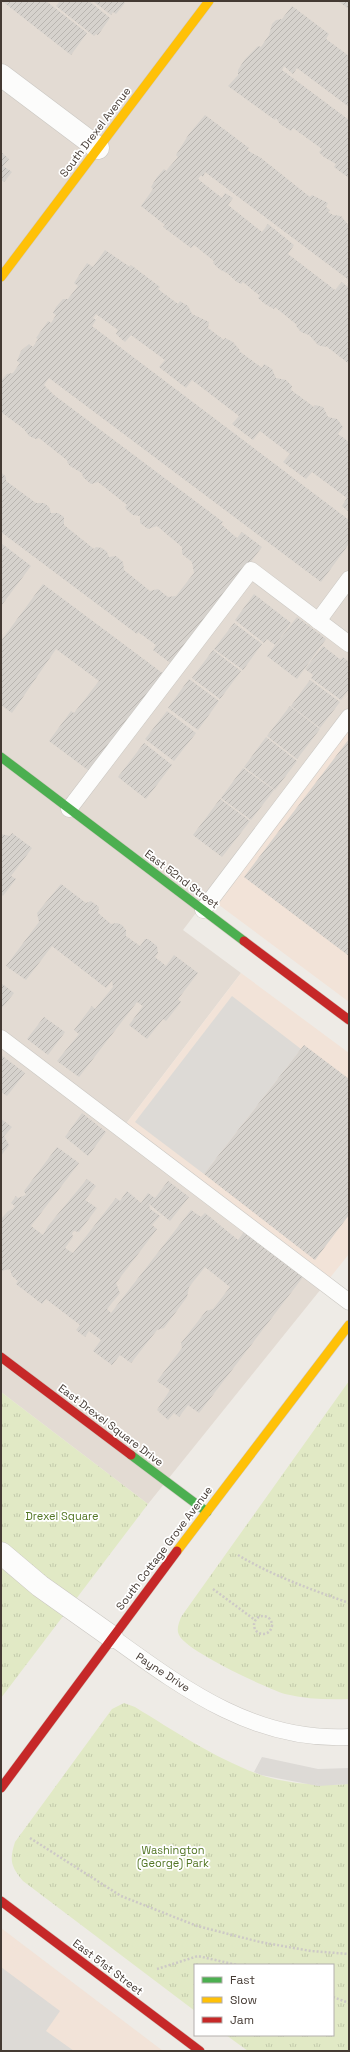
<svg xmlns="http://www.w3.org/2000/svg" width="350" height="2052" font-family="'Space Grotesk',sans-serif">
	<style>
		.residential { fill: #e3dbd3 }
		.commercial { fill: #f2e3d8 }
		.park { fill: url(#park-tufts) }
		.parking { fill: #dddad6 }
		.building { fill: url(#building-hatch) }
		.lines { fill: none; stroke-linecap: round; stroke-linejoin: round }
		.lane-casing { stroke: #cac7c2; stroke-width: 17 }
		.street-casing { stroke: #cac7c2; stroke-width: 23 }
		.fast-casing { stroke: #cfc8be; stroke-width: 10 }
		.slow-casing { stroke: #cfc8be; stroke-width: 10 }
		.jam-casing { stroke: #cfc8be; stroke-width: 10 }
		.path { stroke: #cdc9c6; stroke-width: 2.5; stroke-dasharray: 2 2; stroke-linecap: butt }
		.lane { stroke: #fcfcfb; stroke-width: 16 }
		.street { stroke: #fcfcfb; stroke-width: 22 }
		.fast { stroke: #4caf50; stroke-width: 9 }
		.slow { stroke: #ffc107; stroke-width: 9 }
		.jam { stroke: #c62828; stroke-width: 9 }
		.labels { text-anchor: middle; stroke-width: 3.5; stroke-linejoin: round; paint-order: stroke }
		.street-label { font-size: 11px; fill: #443a33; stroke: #fff }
		.park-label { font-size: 11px; fill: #537625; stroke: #fff }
	</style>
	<defs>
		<pattern id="park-tufts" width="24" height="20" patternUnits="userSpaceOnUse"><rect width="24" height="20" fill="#e1e9c5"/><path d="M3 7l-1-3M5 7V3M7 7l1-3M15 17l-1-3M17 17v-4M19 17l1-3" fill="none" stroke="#c2c9aa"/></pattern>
		<pattern id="building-hatch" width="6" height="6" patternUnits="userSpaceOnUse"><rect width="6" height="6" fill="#d6d2cd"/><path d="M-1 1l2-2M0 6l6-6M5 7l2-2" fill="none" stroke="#b9b5b0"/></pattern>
	</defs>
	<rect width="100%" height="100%" fill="#eeebe6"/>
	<polygon class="residential" points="1,1 349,1 349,711 183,930 241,973 122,1129 325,1284 148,1504 1,1392"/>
	<g class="commercial">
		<polygon points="349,713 349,1002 211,899"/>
		<polygon points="241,973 349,1053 349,1254 325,1284 122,1129"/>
		<polygon points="1,1928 163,2051 1,2051"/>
	</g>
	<g class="park">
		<path d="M349 1381V1699C328 1700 306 1699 285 1694 266 1688 186 1651 179 1635 176 1629 179 1623 181 1617Z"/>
		<polygon points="1,1392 148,1504 1,1698"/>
		<path d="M124 1703 135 1707C174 1731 218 1760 261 1775 287 1784 322 1786 349 1784V2051H248L226 2035H333V1965H195V2011L23 1881C11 1866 9 1861 15 1842L112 1709Z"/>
	</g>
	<g class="parking">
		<polygon points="232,996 301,1049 204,1174 135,1122"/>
		<polygon points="262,1757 318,1769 349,1768 349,1784 318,1786 261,1775 254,1772"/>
		<polygon points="1,1967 60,2011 46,2031 74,2051 1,2051"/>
	</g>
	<g class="building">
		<polygon points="2,1 46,1 87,33 71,55"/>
		<polygon points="60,1 89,1 110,18 98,35 96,34 94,36 56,6"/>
		<polygon points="93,1 123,1 125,3 116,14 113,12 111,15"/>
		<polygon points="338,1 349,1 349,9"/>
		<polygon points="292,6 329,34 326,39 349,56 349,107 297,68 293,74 284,66 282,70 349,120 349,178 334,167 336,164 324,157 319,152 322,149 293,128 291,131 280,124 276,118 275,120 228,86 238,75 238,70 245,59 258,46 261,47 269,35 272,24 276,20 282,19"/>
		<polygon points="205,115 249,148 247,150 261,158 310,197 312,195 328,203 326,207 330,210 328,212 333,215 341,216 349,226 349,280 205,172 203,177 201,175 198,179 222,198 225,193 233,198 228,205 262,232 268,224 294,245 288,254 335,290 342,282 349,288 349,367 348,363 326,346 325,347 318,345 309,335 301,332 296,326 297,325 275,307 274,309 265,304 258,298 260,296 243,282 241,284 237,282 227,273 219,269 213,263 214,261 194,245 191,248 163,227 165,225 141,206 153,189 151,187 157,177 164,169 166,171 178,157 176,155 189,134"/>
		<polygon points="1,152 9,159 3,166 12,172 4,182 1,180"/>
		<polygon points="105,250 130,267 131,265 160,287 158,289 178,304 180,301 188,306 192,314 209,322 208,328 224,340 225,338 233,342 240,350 239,351 262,368 264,364 272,369 276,378 286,380 292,386 291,390 314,407 315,405 323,407 328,417 337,419 343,427 338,434 349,442 349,512 342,506 347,498 312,472 306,479 283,462 290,454 260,431 253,440 232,424 239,416 192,380 186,388 159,367 165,360 131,335 125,342 116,334 118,330 96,314 93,318 96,320 92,326 349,520 349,544 321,582 49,378 44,385 54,395 223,522 221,524 237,538 242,532 262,547 173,665 153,650 156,645 138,632 137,634 1,532 1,472 6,477 6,481 36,503 44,503 49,507 51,513 58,513 64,517 64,525 94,549 96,547 102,548 107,552 109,557 116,556 123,562 124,570 150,591 158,589 168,597 176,596 194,573 192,562 182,554 182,547 157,526 148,529 140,523 140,516 133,515 127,510 125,507 127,505 98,482 91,484 83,477 82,473 70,466 67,462 68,461 39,438 36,439 29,436 24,429 1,412 1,381 7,374 13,373 20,363 17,361 21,351 29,344 33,347 38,339 36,338 48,321 51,323 56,315 53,313 56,307 63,299 68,299 78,286 74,283 87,263 93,267"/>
		<polygon points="1,543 31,566 1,606"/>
		<polygon points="43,584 165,675 92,773 49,741 71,711 74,713 99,681 56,649 12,713 1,705 1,641"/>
		<polygon points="254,594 291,623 275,645 267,639 264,643 235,620"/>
		<polygon points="297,617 326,639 297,679 267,656"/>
		<polygon points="234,623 262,644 243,670 214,649"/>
		<polygon points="323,646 341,660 343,657 349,662 349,689 341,700 311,678 313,675 305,669"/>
		<polygon points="213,650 241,671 220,699 192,678"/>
		<polygon points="189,679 219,701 198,730 168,708"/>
		<polygon points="310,680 340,702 320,728 291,706"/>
		<polygon points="290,706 320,729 297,759 267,736"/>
		<polygon points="167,711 196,733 174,761 145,739"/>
		<polygon points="266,737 297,761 275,790 244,767"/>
		<polygon points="349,739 349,956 244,877"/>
		<polygon points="144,743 172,765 146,799 118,777"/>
		<polygon points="243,768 274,790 251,820 221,798"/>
		<polygon points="220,799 250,821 222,857 193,835"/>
		<polygon points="12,833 32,848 11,876 16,879 3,896 1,894 1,834 10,836"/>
		<polygon points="61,884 86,903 91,901 99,907 98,913 111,924 117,923 122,925 126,930 126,936 140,946 145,939 148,939 157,946 158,953 155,957 166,966 174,955 198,973 178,999 181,1002 166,1021 163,1019 147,1039 129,1025 143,1006 137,1002 79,1077 57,1061 79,1034 74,1030 92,1006 95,1009 113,987 112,981 106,988 52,946 26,980 6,966 39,922 37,913"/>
		<polygon points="1,983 14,993 1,1009"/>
		<polygon points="44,1017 65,1032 48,1055 27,1039"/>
		<polygon points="304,1045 349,1079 349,1215 315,1260 204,1174"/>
		<polygon points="1,1055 25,1073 7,1096 1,1092"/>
		<polygon points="82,1113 106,1132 88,1156 65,1137"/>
		<polygon points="1,1119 12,1127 4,1136 9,1145 1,1156"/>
		<polygon points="57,1147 79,1163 31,1226 43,1235 48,1226 87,1179 96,1186 85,1200 97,1208 79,1232 74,1231 72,1233 73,1237 65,1248 73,1253 116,1198 120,1201 127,1191 141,1203 148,1193 155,1198 168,1181 189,1197 170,1221 149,1204 150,1209 160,1216 152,1225 157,1229 116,1283 120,1293 107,1309 111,1313 191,1210 201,1217 205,1213 238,1240 244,1232 303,1277 199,1413 188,1405 179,1417 174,1413 168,1420 157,1410 170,1390 157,1381 182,1348 181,1343 206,1311 213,1309 230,1287 205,1267 189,1287 187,1297 164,1328 157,1330 131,1363 120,1355 112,1365 93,1351 101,1340 89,1331 85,1337 76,1330 80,1325 46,1299 42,1304 16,1284 18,1281 12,1276 10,1269 1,1271 1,1219 8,1211 13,1209 15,1206 11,1203 16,1196 18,1198 26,1195 24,1191"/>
	</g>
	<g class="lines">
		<g class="lane-casing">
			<g id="lane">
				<polyline points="318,621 349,579"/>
				<polyline points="69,809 251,570 349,644"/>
				<polyline points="203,910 349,717"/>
				<polyline points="1,1038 349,1302"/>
				<path d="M112 1637C184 1689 255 1742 349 1737"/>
			</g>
		</g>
		<g class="street-casing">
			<g id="street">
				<polyline points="1,75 98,148"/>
				<polyline points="1,1553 40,1586 112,1637"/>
			</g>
		</g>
		<g class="fast-casing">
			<g id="fast">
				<polyline points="1,757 244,941"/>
				<polyline points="131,1455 207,1512"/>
			</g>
		</g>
		<g class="slow-casing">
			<g id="slow">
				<polyline points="1,277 209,1"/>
				<polyline points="177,1551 349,1325"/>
			</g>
		</g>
		<g class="jam-casing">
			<g id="jam">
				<polyline points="244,941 349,1020"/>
				<polyline points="1,1357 131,1455"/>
				<polyline points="1,1788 177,1551"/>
				<polyline points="1,1901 200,2051"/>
			</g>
		</g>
		<g class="path">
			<path d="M238 1555C273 1576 310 1589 349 1603"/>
			<polyline points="213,1589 255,1620"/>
			<circle cx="263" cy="1625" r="9"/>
			<polyline points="30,1838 121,1896 197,1926 260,1942 311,1951 349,1954"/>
			<polyline points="157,1969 198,1956 237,1965"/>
			<polyline points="333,1997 349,2003"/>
		</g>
		<use href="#lane" class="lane"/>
		<use href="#street" class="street"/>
		<use href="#fast" class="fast"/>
		<use href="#slow" class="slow"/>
		<use href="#jam" class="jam"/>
	</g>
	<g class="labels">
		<g class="street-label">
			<text transform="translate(95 132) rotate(-53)" y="4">South Drexel Avenue</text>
			<text transform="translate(182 879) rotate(37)" y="4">East 52nd Street</text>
			<text transform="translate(111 1425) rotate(37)" y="4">East Drexel Square Drive</text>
			<text transform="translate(164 1548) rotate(-53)" y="4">South Cottage Grove Avenue</text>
			<text transform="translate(163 1672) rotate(33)" y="4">Payne Drive</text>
			<text transform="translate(108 1967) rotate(37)" y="4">East 51st Street</text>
		</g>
		<g class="park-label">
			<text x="62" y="1520">Drexel Square</text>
			<text x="173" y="1854">Washington<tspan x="173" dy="13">(George) Park</tspan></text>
		</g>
	</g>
	<rect width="350" height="2052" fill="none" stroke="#443a33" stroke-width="4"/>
	<rect x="194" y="1964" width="140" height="72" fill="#ffffff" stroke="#b4b0ad"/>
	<rect x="202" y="1977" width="20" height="6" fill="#4caf50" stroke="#b4b0ad"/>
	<text x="230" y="1984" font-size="12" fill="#443a33">Fast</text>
	<rect x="202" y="1997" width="20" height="6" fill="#ffc107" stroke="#b4b0ad"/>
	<text x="230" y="2004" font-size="12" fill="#443a33">Slow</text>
	<rect x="202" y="2017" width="20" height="6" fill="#c62828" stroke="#b4b0ad"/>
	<text x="230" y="2024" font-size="12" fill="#443a33">Jam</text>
</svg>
